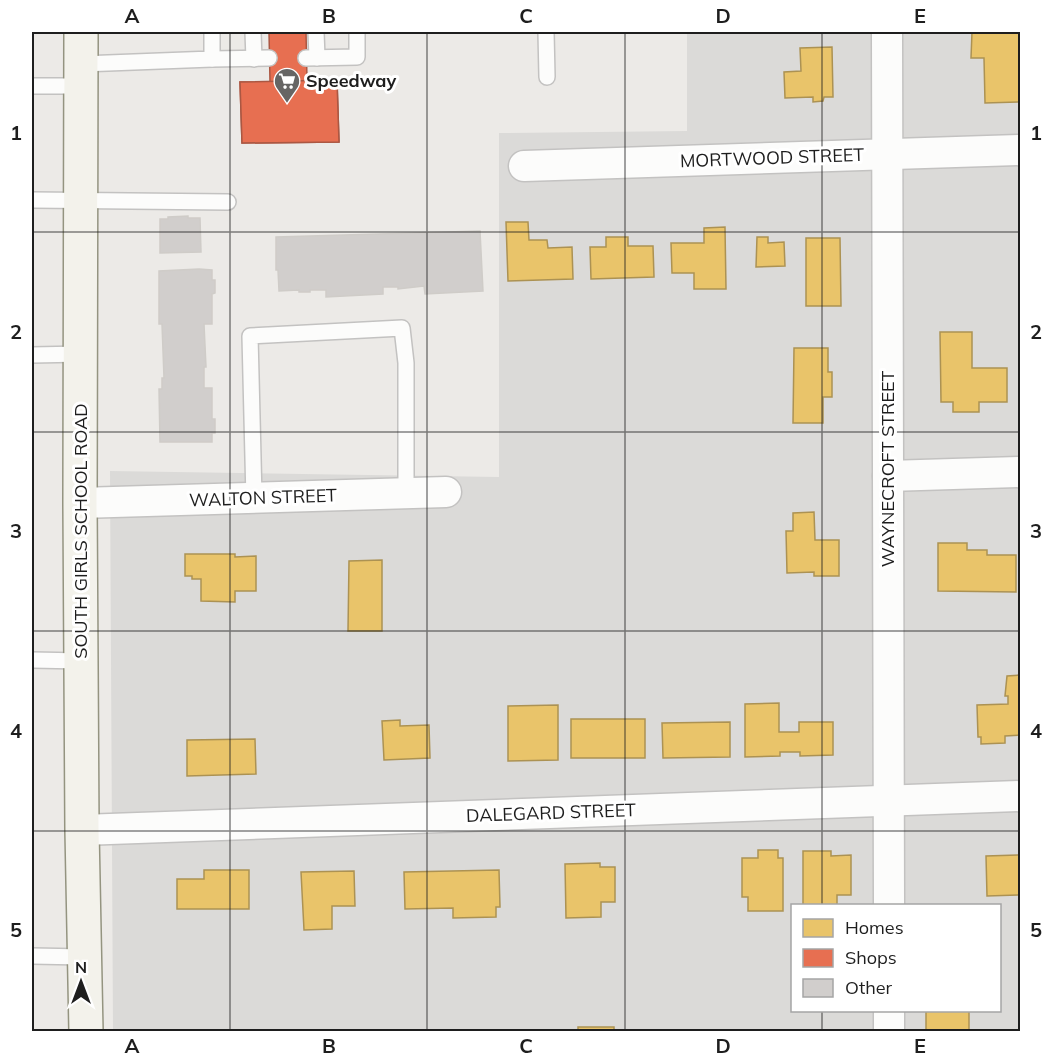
<svg xmlns="http://www.w3.org/2000/svg" width="1052" height="1063" font-family="Mulish,sans-serif">
	<style>
		.residential { fill: #dbdad8; fill-rule: evenodd }
		.homes { fill: #e9c46a; stroke: #ac9253; stroke-width: 1.5 }
		.shops { fill: #e76f51; stroke: #ab5742; stroke-width: 1.5 }
		.building { fill: #d1cecc; stroke: #cfccc8; stroke-width: 1.5 }
		.lines { fill: none; stroke-linecap: round; stroke-linejoin: round }
		.lane-casing { stroke: #c3c2c1; stroke-width: 18 }
		.street-casing { stroke: #c3c2c1; stroke-width: 33 }
		.secondary-casing { stroke: #949480; stroke-width: 36 }
		.lane { stroke: #fcfcfb; stroke-width: 15 }
		.street { stroke: #fcfcfb; stroke-width: 30 }
		.secondary { stroke: #f3f2eb; stroke-width: 33 }
		.grid { fill: none; stroke: #1e1e1e; stroke-width: 1.5; stroke-opacity: 0.55 }
		.labels { text-anchor: middle; stroke-width: 6; stroke-linejoin: round; paint-order: stroke }
		.poi-label { font-size: 18px; font-weight: bold; fill: #1e1e1e; stroke: #fff; text-anchor: start }
		.street-label { font-size: 18px; fill: #1e1e1e; stroke: #fff }
		.neatline { fill: none; stroke: #1e1e1e; stroke-width: 2 }
		.grid-label { font-size: 20px; text-anchor: middle; font-weight: bold; fill: #1e1e1e }
	</style>
	<rect width="100%" height="100%" fill="#eceae7"/>
	<path class="residential" d="M687 32H1020V1031H113L110 471 499 477V133L687 131ZM792 906H1000V1010H792Z"/>
	<g class="homes">
		<polygon points="972,32 1020,32 1020,102 985,103 984,58 971,58"/>
		<polygon points="832,47 833,97 824,97 823,101 813,102 813,97 785,98 784,72 801,71 800,48"/>
		<polygon points="506,222 528,222 529,240 547,240 548,248 572,247 573,279 508,281"/>
		<polygon points="725,227 726,289 694,289 694,273 672,273 671,243 704,243 704,228"/>
		<polygon points="606,237 628,237 628,246 653,246 654,277 591,279 590,247 606,247"/>
		<polygon points="757,237 768,237 768,243 784,242 785,266 756,267"/>
		<polygon points="806,238 840,238 841,306 806,306"/>
		<polygon points="940,332 972,332 972,368 1007,368 1007,402 979,402 979,412 953,412 953,402 941,402"/>
		<polygon points="794,348 828,348 828,372 832,372 832,397 823,397 823,423 793,423"/>
		<polygon points="814,512 815,540 839,540 839,576 814,576 814,572 787,573 786,531 793,531 793,513"/>
		<polygon points="938,543 967,543 967,550 987,550 987,555 1016,555 1016,592 938,591"/>
		<polygon points="185,554 235,554 235,557 256,556 256,591 235,591 235,602 201,601 201,579 192,579 192,576 185,576"/>
		<polygon points="382,560 382,631 348,631 349,561"/>
		<polygon points="1020,675 1020,735 1005,736 1005,743 981,744 981,737 978,737 977,705 1008,704 1008,696 1005,696 1007,676"/>
		<polygon points="779,703 779,732 799,732 799,722 833,722 833,755 800,756 800,752 780,752 780,756 745,757 745,704"/>
		<polygon points="558,705 558,760 508,761 508,706"/>
		<rect x="571" y="719" width="74" height="39"/>
		<polygon points="400,720 400,726 429,725 430,758 384,760 382,721"/>
		<polygon points="730,722 730,757 663,758 662,723"/>
		<polygon points="255,739 256,774 187,776 187,740"/>
		<polygon points="758,850 778,850 778,858 783,858 783,911 748,911 748,897 742,897 742,858 758,858"/>
		<polygon points="803,851 831,851 831,856 851,855 851,895 837,895 837,906 803,906"/>
		<polygon points="1020,855 1020,895 987,896 986,856"/>
		<polygon points="600,863 600,867 615,867 615,902 601,902 601,917 566,918 565,864"/>
		<polygon points="204,870 249,870 249,909 177,909 177,879 204,879"/>
		<polygon points="499,870 500,907 496,907 496,917 453,918 453,908 405,909 404,872"/>
		<polygon points="354,871 355,906 332,906 332,929 304,930 301,872"/>
		<rect x="926" y="1010" width="43" height="22"/>
		<polygon points="578,1027 614,1027 614,1031 655,1032 578,1032"/>
	</g>
	<g class="shops">
		<polygon points="269,32 306,32 307,80 337,80 339,142 242,143 240,82 270,82"/>
		<polygon points="337,80 339,142 242,143 240,82"/>
	</g>
	<g class="building">
		<polygon points="188,216 188,218 200,218 201,252 160,253 160,219 168,219 168,217"/>
		<polygon points="480,231 483,291 425,294 424,286 398,289 398,287 383,287 383,294 326,297 326,290 310,290 310,292 299,292 299,290 279,291 278,270 276,270 276,237"/>
		<polygon points="199,269 212,270 212,280 215,280 215,293 212,294 212,324 204,324 206,367 204,367 204,388 212,388 212,419 215,419 215,433 212,433 212,442 160,442 159,389 162,389 162,378 164,378 162,324 159,324 159,271"/>
	</g>
	<g class="lines">
		<g class="lane-casing">
			<g id="lane">
				<polyline points="253,32 254,59"/>
				<polyline points="316,32 317,58"/>
				<polyline points="546,32 547,77"/>
				<polyline points="306,58 357,57 357,32"/>
				<polyline points="212,59 269,58"/>
				<polyline points="82,64 212,59 212,32"/>
				<polyline points="32,86 82,86"/>
				<polyline points="32,200 228,202"/>
				<polyline points="32,355 82,354"/>
				<polyline points="254,499 250,336 402,328 406,363 406,493"/>
				<polyline points="32,660 82,661"/>
				<polyline points="32,956 84,957"/>
			</g>
		</g>
		<g class="street-casing">
			<g id="street">
				<polyline points="887,32 889,906"/>
				<polyline points="524,166 1020,150"/>
				<polyline points="888,476 1020,472"/>
				<polyline points="80,503 446,492"/>
				<polyline points="82,830 1020,796"/>
				<polyline points="889,1010 889,1032"/>
			</g>
		</g>
		<g class="secondary-casing">
			<polyline id="secondary" points="81,32 80,503 82,830 86,1032"/>
		</g>
		<use href="#lane" class="lane"/>
		<use href="#street" class="street"/>
		<use href="#secondary" class="secondary"/>
	</g>
	<path class="grid" d="M230 32V1032M427 32V1032M625 32V1032M822 32V906M32 232H1020M32 432H1020M32 631H1020M32 831H1020M822 1010V1032"/>
	<defs>
		<g id="supermarket-pin" transform="scale(1.35)"><path d="M0 17L-7.5 6A9.5 9.5 0 1 1 7.5 6Z" fill="#666564" stroke="#fff"/><path d="M-6-5.5h2.5l.6 2H6L4.5 2H-2.5L-4.4-4H-6ZM-1.5 3.2a1.3 1.3 0 1 0 .1 0ZM3 3.2a1.3 1.3 0 1 0 .1 0Z" fill="#fff"/></g>
	</defs>
	<g fill-rule="evenodd">
		<use href="#supermarket-pin" x="287" y="81"/>
	</g>
	<g class="labels">
		<g class="poi-label">
			<text x="306" y="87">Speedway</text>
		</g>
		<g class="street-label">
			<text transform="translate(772 158) rotate(-2)" y="6">MORTWOOD STREET</text>
			<text transform="translate(888 469) rotate(-90)" y="6">WAYNECROFT STREET</text>
			<text transform="translate(263 498) rotate(-2)" y="6">WALTON STREET</text>
			<text transform="translate(81 531) rotate(-90)" y="6">SOUTH GIRLS SCHOOL ROAD</text>
			<text transform="translate(551 813) rotate(-2)" y="6">DALEGARD STREET</text>
		</g>
	</g>
	<rect width="1052" height="1063" fill="none" stroke="#ffffff" stroke-width="66"/>
	<rect x="791" y="904" width="210" height="108" fill="#ffffff" stroke="#a5a5a5" stroke-width="1.5"/>
	<rect x="803" y="919" width="30" height="18" fill="#e9c46a" stroke="#a5a5a5" stroke-width="1.5"/>
	<text x="845" y="934" font-size="18" fill="#1e1e1e">Homes</text>
	<rect x="803" y="949" width="30" height="18" fill="#e76f51" stroke="#a5a5a5" stroke-width="1.5"/>
	<text x="845" y="964" font-size="18" fill="#1e1e1e">Shops</text>
	<rect x="803" y="979" width="30" height="18" fill="#d1cecc" stroke="#a5a5a5" stroke-width="1.5"/>
	<text x="845" y="994" font-size="18" fill="#1e1e1e">Other</text>
	<g transform="translate(81 982)" stroke="#ffffff" stroke-width="4.5" paint-order="stroke">
	<path d="M0-4.5L10 22L0 15L-10 22Z" fill="#1e1e1e"/>
	<text y="-9" font-size="16" font-weight="bold" text-anchor="middle" fill="#1e1e1e">N</text>
	</g>
	<rect x="33" y="33" width="986" height="997" class="neatline"/>
	<g class="grid-label">
		<text x="132" y="23">A</text>
		<text x="329" y="23">B</text>
		<text x="526" y="23">C</text>
		<text x="723" y="23">D</text>
		<text x="920" y="23">E</text>
		<text x="16" y="140">1</text>
		<text x="1036" y="140">1</text>
		<text x="16" y="339">2</text>
		<text x="1036" y="339">2</text>
		<text x="16" y="538">3</text>
		<text x="1036" y="538">3</text>
		<text x="16" y="738">4</text>
		<text x="1036" y="738">4</text>
		<text x="16" y="937">5</text>
		<text x="1036" y="937">5</text>
		<text x="132" y="1053">A</text>
		<text x="329" y="1053">B</text>
		<text x="526" y="1053">C</text>
		<text x="723" y="1053">D</text>
		<text x="920" y="1053">E</text>
	</g>
</svg>
